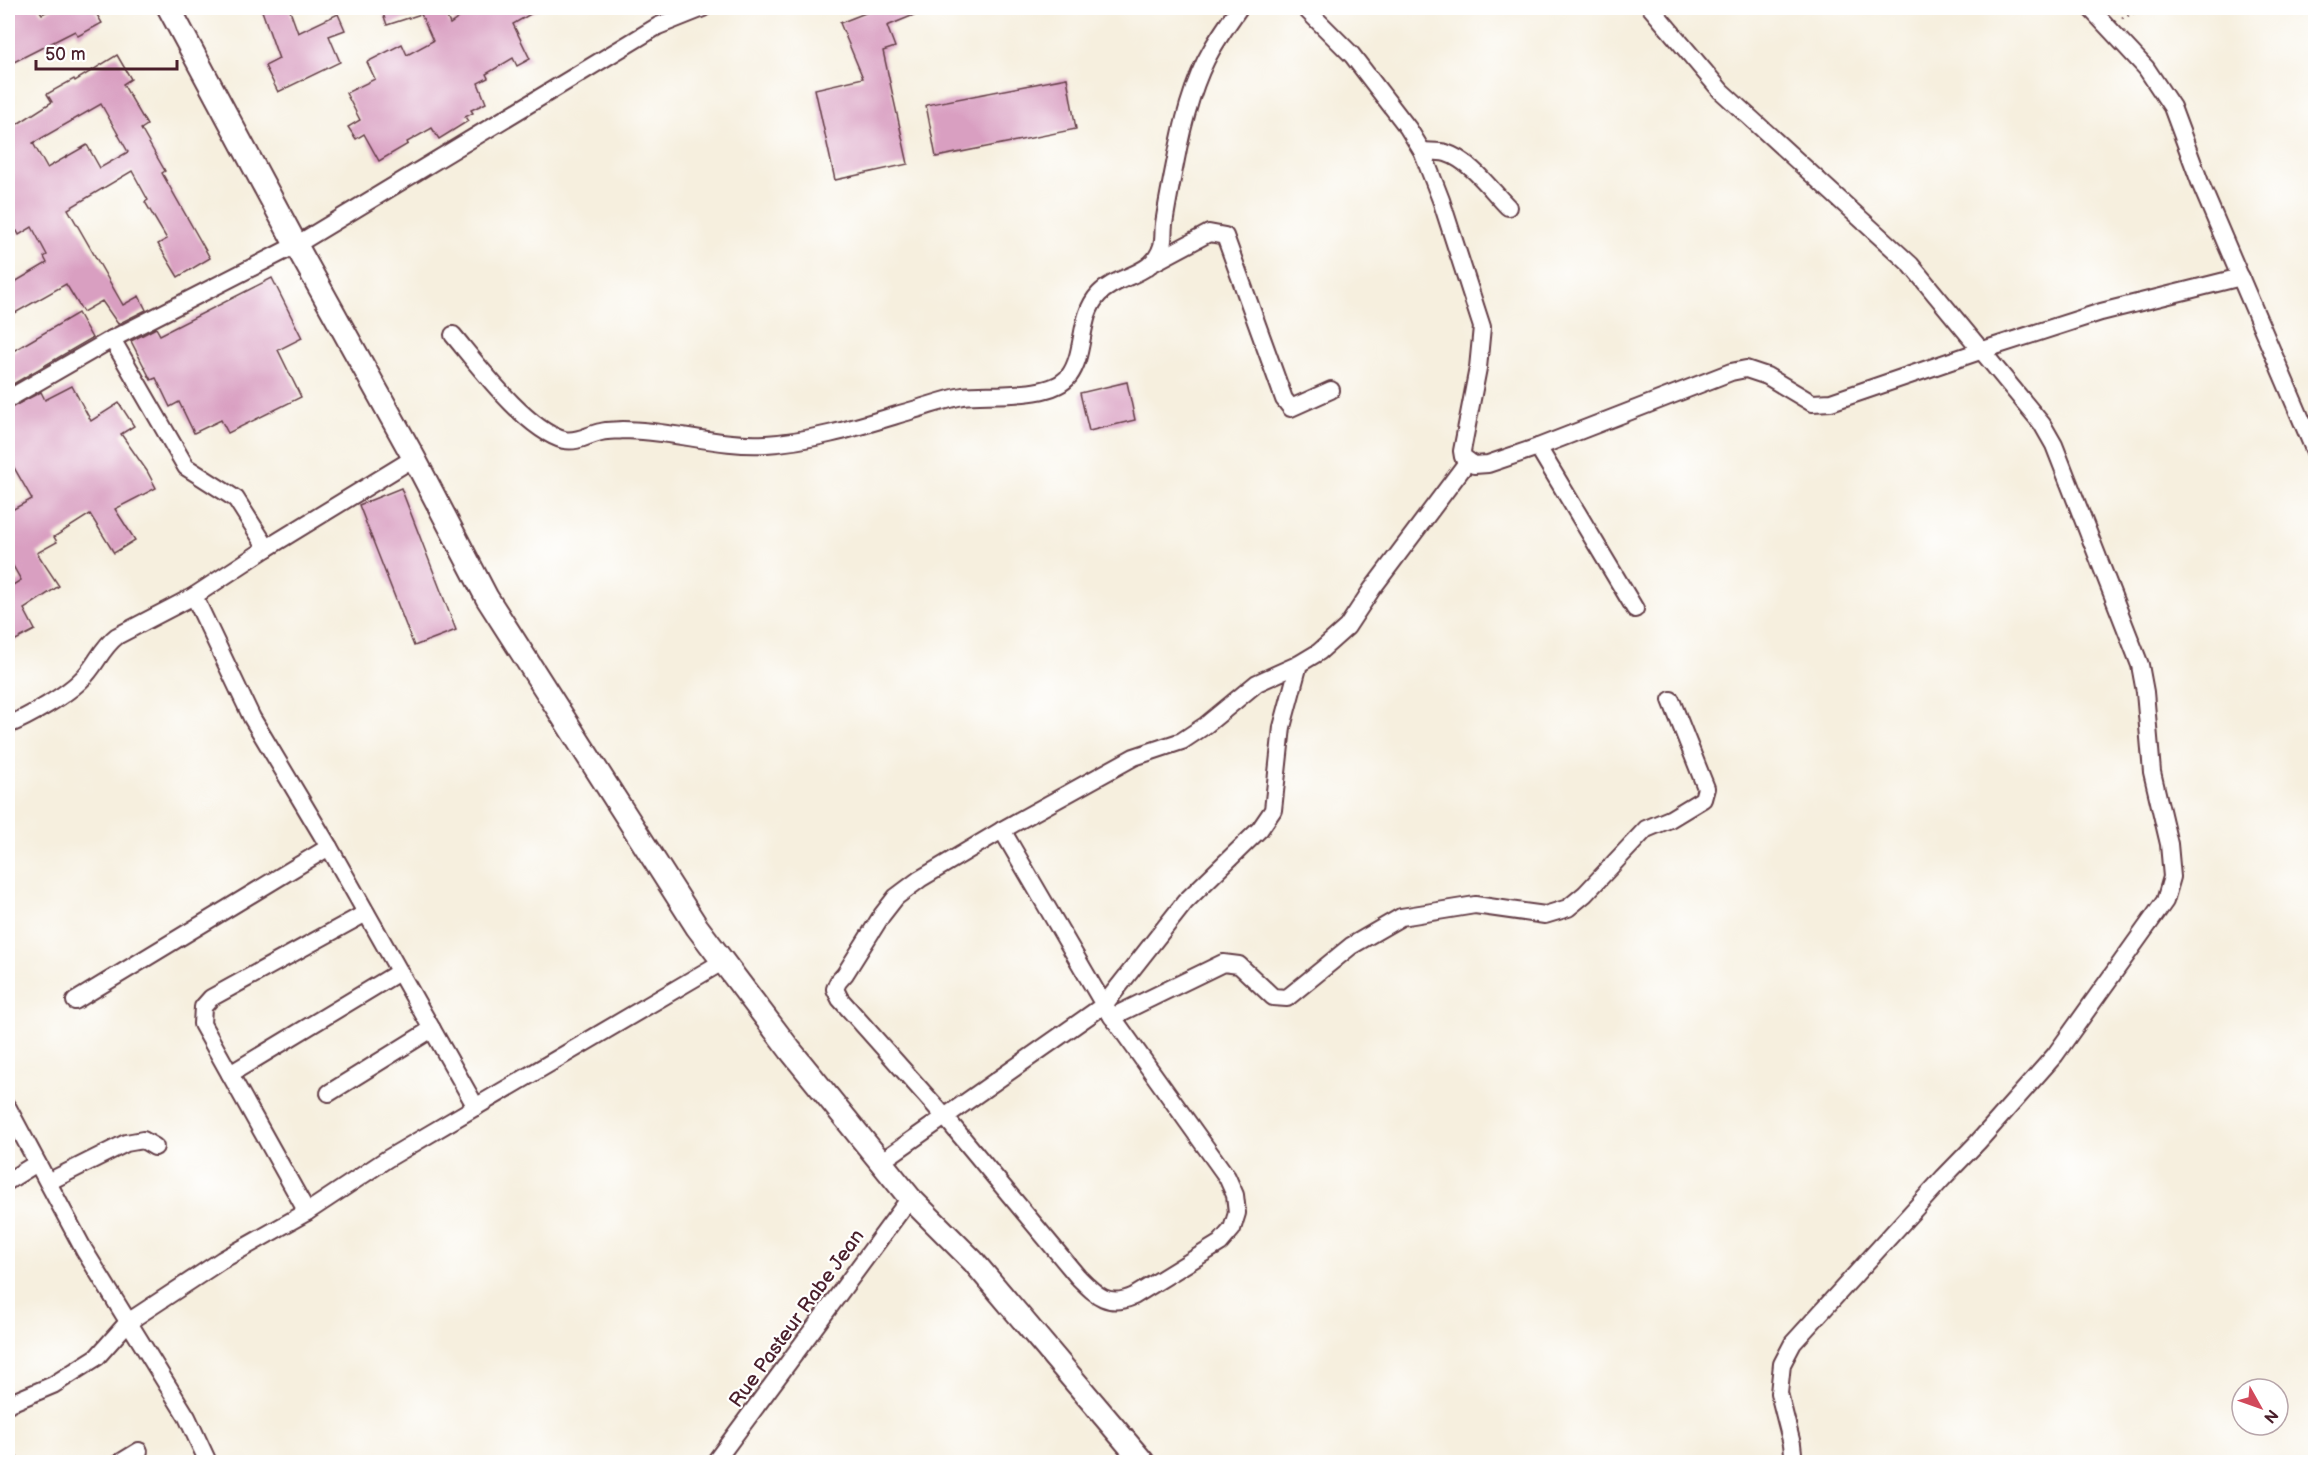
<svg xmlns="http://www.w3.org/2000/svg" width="2323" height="1470" font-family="'Balsamiq Sans',sans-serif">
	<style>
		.building { fill: #d99fc1; fill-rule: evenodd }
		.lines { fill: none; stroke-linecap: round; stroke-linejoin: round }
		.minor-casing { stroke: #643e46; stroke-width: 20 }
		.secondary-casing { stroke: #643e46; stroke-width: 26 }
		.path { stroke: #643e46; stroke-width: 3; stroke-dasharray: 1.5 4.5; stroke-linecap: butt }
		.minor { stroke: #fff; stroke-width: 16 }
		.secondary { stroke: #fff; stroke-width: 22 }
		.labels { text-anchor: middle; stroke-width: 4.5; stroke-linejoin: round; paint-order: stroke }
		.street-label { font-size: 20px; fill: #4a1f2b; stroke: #fff }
	</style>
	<rect width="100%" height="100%" fill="#fff"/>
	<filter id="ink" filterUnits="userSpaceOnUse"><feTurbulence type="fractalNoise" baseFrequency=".0167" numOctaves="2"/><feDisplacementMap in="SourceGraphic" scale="12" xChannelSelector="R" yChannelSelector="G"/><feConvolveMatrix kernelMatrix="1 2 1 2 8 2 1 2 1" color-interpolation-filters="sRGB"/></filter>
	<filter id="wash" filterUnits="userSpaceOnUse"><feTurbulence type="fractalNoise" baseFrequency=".008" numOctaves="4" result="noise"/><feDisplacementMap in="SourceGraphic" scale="24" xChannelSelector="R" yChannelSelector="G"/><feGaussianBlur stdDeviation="1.35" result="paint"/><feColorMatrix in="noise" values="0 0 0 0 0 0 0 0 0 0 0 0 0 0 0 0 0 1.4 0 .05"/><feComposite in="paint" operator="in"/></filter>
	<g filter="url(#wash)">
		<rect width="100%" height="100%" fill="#f6efde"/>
		<g id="blocks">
			<g class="building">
				<polygon points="8,8 38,8 42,14 54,8 93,8 102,23 78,36 75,31 8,65"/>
				<polygon points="261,8 289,8 298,33 338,14 345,30 329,36 340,62 278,92 265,66 279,59"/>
				<polygon points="381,8 443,8 450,24 473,8 541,8 513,24 530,59 517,66 513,58 486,74 488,78 478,83 486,103 471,110 473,113 465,117 468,121 439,139 432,128 407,142 408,144 379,161 364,134 356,139 348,127 360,120 346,93 375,79 367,62 402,44 407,55 433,41 421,14 387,25"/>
				<polygon points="878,8 931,8 887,26 895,47 883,51 908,164 835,180 815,89 863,78 840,23"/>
				<path d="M117 55 131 79 123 84 147 125 141 129 165 171 162 173 210 258 178 277 158 244 167 239 145 202 148 200 132 171 68 209 123 305 139 296 146 310 118 324 102 301 83 312 66 284 8 317V286L47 263 44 257 47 255 32 227 19 235 17 231 8 236V130L52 102 47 94 74 79 75 81ZM101 104 128 152 100 168 87 145 47 168 33 143Z"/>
				<polygon points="1067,78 1076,129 936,157 926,105"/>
				<polygon points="272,278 302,338 278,350 301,397 228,433 221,420 194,433 179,402 170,407 156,378 151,380 131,341 156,328 160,335"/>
				<polygon points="78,313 92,338 8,387 8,354"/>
				<polygon points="1127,382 1135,420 1089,431 1080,393"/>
				<polygon points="72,386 91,421 119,403 134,426 121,434 147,471 156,488 115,509 135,540 114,553 90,514 54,537 57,542 37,553 59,586 24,609 35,630 8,644 8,588 21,580 8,557 8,512 32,499 8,457 8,409 41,392 45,400"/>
				<polygon points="401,488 456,630 414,646 359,505"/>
			</g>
		</g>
	</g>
	<g filter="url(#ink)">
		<use href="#blocks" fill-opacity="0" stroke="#643e46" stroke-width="1.5"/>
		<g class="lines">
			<g class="minor-casing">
				<g id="minor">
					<polyline points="1305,8 1352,55 1408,128 1422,151 1441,200 1482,327 1478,368 1462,451 1463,457 1474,465 1488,464 1538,447 1731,372 1746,369 1767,376 1812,403 1831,402 1983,350 2101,312 2241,277"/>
					<polyline points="1651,8 1721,91 1911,265 2042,424 2054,445 2140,665 2145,692 2152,772 2169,844 2172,877 2165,901 2055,1055 1978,1142 1944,1177 1793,1343 1782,1364 1779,1393 1792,1444 1794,1462"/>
					<polyline points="2090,8 2146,68 2172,107 2201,185 2316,454"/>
					<path d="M1422 151C1429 152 1438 151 1446 153 1471 161 1490 189 1508 207"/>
					<polyline points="1153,263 1209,233 1225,236 1284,399 1291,408 1331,390"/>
					<path d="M453 335C478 365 526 430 564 440 578 443 589 434 601 432 608 430 616 431 623 430 670 430 721 447 766 444 815 441 863 425 910 411 928 406 946 399 963 396 990 393 1052 399 1069 376 1086 353 1078 316 1099 294 1118 274 1153 277 1162 246 1164 239 1163 231 1164 224 1167 204 1171 184 1175 164 1182 126 1192 83 1212 49 1220 35 1230 21 1239 8"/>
					<polyline points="112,339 186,467 236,499 267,548"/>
					<polyline points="8,399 112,339 296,245 658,26 703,8"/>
					<polyline points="1538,447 1635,609"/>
					<polyline points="194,596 252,718 329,847 476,1107"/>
					<path d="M1299 664 1282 727 1273 810 1260 829 1185 902 1104 1005 1227 1177 1235 1195 1237 1213 1232 1229 1220 1243 1134 1296C1108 1308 1096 1295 1078 1277L945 1117 840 999 835 989 838 982 845 974 882 915 896 897 920 879 1002 830 1134 757 1182 741 1206 725 1257 683 1299 664 1319 652 1347 627 1372 589 1468 461"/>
					<path d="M8 725C28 717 67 695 82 679 96 666 101 648 117 636L194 596 267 548 414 458"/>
					<polyline points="75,1001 329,847"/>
					<polyline points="1112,1017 1223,963 1239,965 1273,997 1287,998 1351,946 1401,917 1475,905 1545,915 1568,908 1585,894 1646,829 1670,819 1703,799 1706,788 1671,700"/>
					<polyline points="230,1074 399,972"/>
					<polyline points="329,1093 432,1029"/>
					<polyline points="8,1108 84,1250 187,1417 208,1462"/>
					<polyline points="882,1161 1104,1005 1002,830"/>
					<polyline points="8,1181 37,1163"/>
					<polyline points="48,1182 126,1143 143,1140 155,1147"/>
					<polyline points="307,1212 202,1024 203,1007 211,998 366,913"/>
					<polyline points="8,1404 53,1385 97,1357 128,1322 222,1260 307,1212 387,1159 722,962"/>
					<polyline points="8,1459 9,1462"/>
					<polyline points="121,1462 139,1451"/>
					<polyline points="715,1462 910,1198"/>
				</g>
			</g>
			<g class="secondary-casing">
				<polyline id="secondary" points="169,8 296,245 414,458 487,598 697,927 790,1050 910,1198 973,1261 1143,1462"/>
			</g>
			<g class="path">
				<polyline points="2208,8 2210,8"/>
				<polyline points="2122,18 2144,8"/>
			</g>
			<use href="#minor" class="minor"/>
			<use href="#secondary" class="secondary"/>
		</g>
	</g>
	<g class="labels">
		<g class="street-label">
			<text transform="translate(796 1318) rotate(-54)" y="7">Rue Pasteur Rabe Jean</text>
		</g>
	</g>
	<rect width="2323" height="1470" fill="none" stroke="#fff" stroke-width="30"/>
	<g transform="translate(2260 1407) rotate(130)"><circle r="28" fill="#ffffff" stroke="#b7a5aa" stroke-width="1.5"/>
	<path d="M0-4.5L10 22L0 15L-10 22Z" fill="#d1495b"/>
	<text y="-9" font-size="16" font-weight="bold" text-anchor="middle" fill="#4a1f2b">N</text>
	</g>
	<path d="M36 60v9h141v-9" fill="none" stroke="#4a1f2b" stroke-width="3"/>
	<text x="45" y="60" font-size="18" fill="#4a1f2b" stroke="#ffffff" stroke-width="4.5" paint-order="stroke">50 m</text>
</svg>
